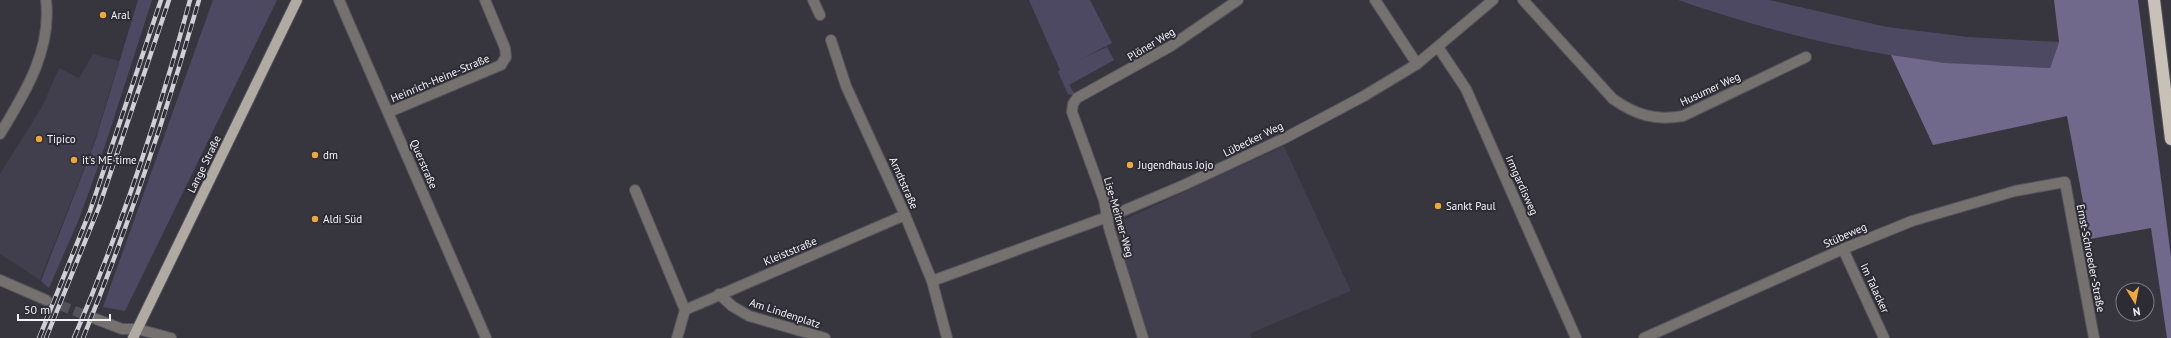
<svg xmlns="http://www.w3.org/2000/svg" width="2171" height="338" font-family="'PT Sans',sans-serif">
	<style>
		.built { fill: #413e4d }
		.green { fill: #4e4963 }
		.forest { fill: #70698c }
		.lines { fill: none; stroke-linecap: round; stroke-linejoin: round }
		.minor-tunnel { stroke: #53525a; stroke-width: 10; stroke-dasharray: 10 5; stroke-linecap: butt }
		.minor-casing { stroke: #55545c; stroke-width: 12 }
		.major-casing { stroke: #55545c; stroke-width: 12 }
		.highway-casing { stroke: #55545c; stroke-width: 14 }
		.minor { stroke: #74716e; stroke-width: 10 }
		.major { stroke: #b0aaa3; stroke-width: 10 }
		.highway { stroke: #c8c1b8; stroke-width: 12 }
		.rail-casing { stroke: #cfced5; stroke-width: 4.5 }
		.rail { stroke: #2d2c34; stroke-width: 3; stroke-dasharray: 9; stroke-linecap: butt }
		.poi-dot { fill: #eea73d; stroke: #2d2c34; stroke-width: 1.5 }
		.labels { text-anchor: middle; stroke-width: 4; stroke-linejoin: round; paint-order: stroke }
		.poi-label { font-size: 11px; fill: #f4f3f9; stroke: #2d2c34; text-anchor: start }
		.street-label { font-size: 11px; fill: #f4f3f9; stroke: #2d2c34 }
	</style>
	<rect width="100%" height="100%" fill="#37363e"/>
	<g class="built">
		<polygon points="93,54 119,61 93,146 40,280 0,254 0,174 43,105 59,68 79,78"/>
		<polygon points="1284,146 1351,291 1251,333 1251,338 1148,338 1119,252 1116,231 1119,222"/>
	</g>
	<g class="green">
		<polygon points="138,0 152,0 100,161 79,219 49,288 41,281 95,142"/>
		<polygon points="213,0 277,0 125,311 103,307"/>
		<polygon points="1029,0 1090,0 1112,43 1081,59 1107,47 1114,60 1069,85 1074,93 1072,95 1068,94 1058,72 1060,70"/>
		<path d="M1678 0H1769L1887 27 1968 37 2059 42 2050 68C2015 67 1979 67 1944 63 1853 52 1764 30 1678 0Z"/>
	</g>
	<polygon class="forest" points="2054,0 2138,0 2171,257 2171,338 2167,338 2151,228 2090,239 2067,116 1933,145 1891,55 1945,63 2050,68 2059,42"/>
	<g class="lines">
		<polyline class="minor-tunnel" points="46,300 96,319"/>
		<g class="minor-casing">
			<g id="minor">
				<polyline points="339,0 486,338"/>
				<polyline points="813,0 820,15"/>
				<polyline points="1375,0 1417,64"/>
				<path d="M1523 0 1613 99C1636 115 1655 121 1683 116L1806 57"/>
				<polyline points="831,40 846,86 905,215 932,281 947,338"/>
				<polyline points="1438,47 1466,89 1576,338"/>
				<polyline points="389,112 501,65 506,57 505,48 485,0"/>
				<path d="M0 134C25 93 52 50 46 0"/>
				<polyline points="635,190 685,310"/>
				<polyline points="1843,249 1884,338"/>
				<polyline points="0,280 46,300"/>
				<polyline points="932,281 1118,213 1184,185 1285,138 1364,96 1417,64 1493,0"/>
				<polyline points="719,294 732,306 749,316 825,338"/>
				<polyline points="96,319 122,329 137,329 171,338"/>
				<polyline points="677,338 685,310 905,215"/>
				<polyline points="1143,338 1109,228 1104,200 1072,112 1073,104 1077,98 1171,46 1238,0"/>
				<polyline points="1644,338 1843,249 1912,221 2015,191 2065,182 2094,338"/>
			</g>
		</g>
		<g class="major-casing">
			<polyline id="major" points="133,338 297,0"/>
		</g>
		<g class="highway-casing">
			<polyline id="highway" points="2154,0 2171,139"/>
		</g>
		<use href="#minor" class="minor"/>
		<use href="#major" class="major"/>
		<use href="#highway" class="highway"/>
		<g class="rail-casing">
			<g id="rail">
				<polyline points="39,338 90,211 161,0"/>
				<polyline points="46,338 99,207 169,0"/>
				<path d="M74 338C121 228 159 115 190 0"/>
				<path d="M83 338C128 227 166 115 199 0"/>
			</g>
		</g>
		<use href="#rail" class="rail"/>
	</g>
	<g class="poi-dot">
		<circle cx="103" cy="15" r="4"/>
		<circle cx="39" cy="139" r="4"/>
		<circle cx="315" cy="155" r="4"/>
		<circle cx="74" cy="160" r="4"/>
		<circle cx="1130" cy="165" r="4"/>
		<circle cx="1438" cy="206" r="4"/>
		<circle cx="315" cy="219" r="4"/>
	</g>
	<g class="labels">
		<g class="poi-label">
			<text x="111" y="19">Aral</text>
			<text x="47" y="143">Tipico</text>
			<text x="323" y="159">dm</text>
			<text x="82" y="164">it's ME time</text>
			<text x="1138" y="169">Jugendhaus Jojo</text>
			<text x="1446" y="210">Sankt Paul</text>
			<text x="323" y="223">Aldi Süd</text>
		</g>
		<g class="street-label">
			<text transform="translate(1151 44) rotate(-31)" y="4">Plöner Weg</text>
			<text transform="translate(440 78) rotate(-23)" y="4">Heinrich-Heine-Straße</text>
			<text transform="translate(1710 89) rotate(-25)" y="4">Husumer Weg</text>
			<text transform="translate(1253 139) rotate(-26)" y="4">Lübecker Weg</text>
			<text transform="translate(204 164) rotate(-64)" y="4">Lange Straße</text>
			<text transform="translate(424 164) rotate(67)" y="4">Querstraße</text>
			<text transform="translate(904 183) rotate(66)" y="4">Arndtstraße</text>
			<text transform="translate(1522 185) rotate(66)" y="4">Irmgardisweg</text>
			<text transform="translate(1119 217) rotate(74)" y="4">Lise-Meitner-Weg</text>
			<text transform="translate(1845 235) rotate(-24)" y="4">Stübeweg</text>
			<text transform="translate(790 251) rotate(-23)" y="4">Kleiststraße</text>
			<text transform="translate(2091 258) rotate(79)" y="4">Ernst-Schroeder-Straße</text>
			<text transform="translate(1875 288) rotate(65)" y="4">Im Talacker</text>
			<text transform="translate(785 313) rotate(18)" y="4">Am Lindenplatz</text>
		</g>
	</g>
	<g transform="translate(2135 302) rotate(170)"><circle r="19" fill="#2d2c34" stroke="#7d7c83"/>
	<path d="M0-3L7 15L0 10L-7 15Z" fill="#eea73d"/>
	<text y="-6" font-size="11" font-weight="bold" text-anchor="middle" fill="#f4f3f9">N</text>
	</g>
	<path d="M18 314v6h92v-6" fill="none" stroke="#f4f3f9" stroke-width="2"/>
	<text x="24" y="314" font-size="12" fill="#f4f3f9" stroke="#2d2c34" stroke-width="3" paint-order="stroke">50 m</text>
</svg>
